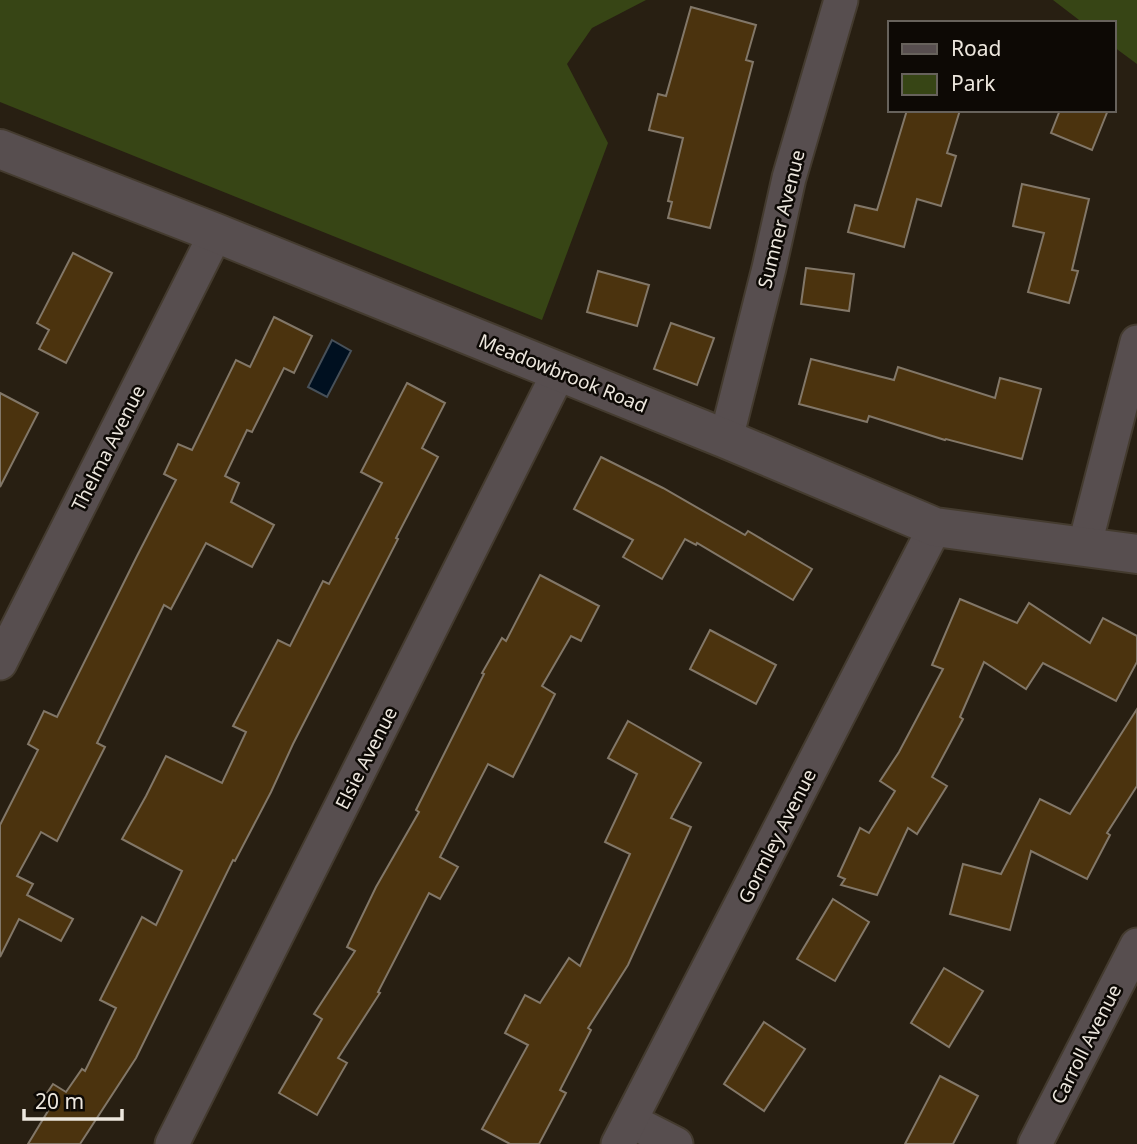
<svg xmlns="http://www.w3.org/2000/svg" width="1137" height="1144" font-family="'Noto Sans',sans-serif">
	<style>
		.green { fill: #374515 }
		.water { fill: #001020; stroke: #475059; stroke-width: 2 }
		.building { fill: #4b330e; stroke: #827768; stroke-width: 2 }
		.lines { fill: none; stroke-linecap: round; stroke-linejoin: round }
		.minor-casing { stroke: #443b2f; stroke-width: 37 }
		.tertiary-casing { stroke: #443b2f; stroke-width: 42 }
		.minor { stroke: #574e4f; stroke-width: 33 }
		.tertiary { stroke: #574e4f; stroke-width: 38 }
		.labels { text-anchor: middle; stroke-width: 5; stroke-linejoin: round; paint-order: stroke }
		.street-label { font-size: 19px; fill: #ede7de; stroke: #0d0905 }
	</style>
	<rect width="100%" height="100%" fill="#281f12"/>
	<g class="green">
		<polygon points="0,0 646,0 592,28 567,64 608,143 542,320 0,102"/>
		<polygon points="1053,0 1137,0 1137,64 1114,47 1114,23 1083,23"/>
	</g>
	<polygon class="water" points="332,340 351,351 327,397 308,387"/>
	<g class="building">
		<polygon points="691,7 756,25 746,60 753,62 710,228 668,218 672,202 668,201 683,138 649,130 658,94 666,96"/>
		<polygon points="907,110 960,110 947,153 956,156 941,206 917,199 904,247 848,232 855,205 877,210"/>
		<polygon points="1060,110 1108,110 1092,150 1051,133"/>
		<polygon points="1022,184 1089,199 1072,270 1078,271 1069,303 1028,292 1044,233 1013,226"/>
		<polygon points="73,253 112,273 66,363 39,349 49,330 37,323"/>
		<polygon points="806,268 854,274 849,311 801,304"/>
		<polygon points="598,271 649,285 637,326 587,312"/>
		<polygon points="274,317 312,336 294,373 284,368 252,432 247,430 225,476 239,483 231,502 274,525 252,567 206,543 171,609 164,605 97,743 105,747 57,841 41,832 17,876 33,884 27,895 73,919 61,941 19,919 0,957 0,825 38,750 28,744 44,711 57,717 137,556 176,480 164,474 178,444 192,450 236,360 250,367"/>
		<polygon points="671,323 714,338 697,385 654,369"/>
		<polygon points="811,359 894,380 898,367 995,398 1000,378 1041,389 1022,459 946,439 945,440 869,416 867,422 799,404"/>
		<polygon points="407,383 445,403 422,448 438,457 396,538 398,539 293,744 271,792 235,861 233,860 136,1058 80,1144 28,1144 48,1111 39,1105 53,1084 66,1092 82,1069 85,1071 116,1008 100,1000 142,917 156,925 182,871 122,839 146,796 166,756 222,783 246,732 233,726 278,640 290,646 323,581 329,584 382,483 361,472"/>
		<polygon points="0,393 38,413 0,487"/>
		<polygon points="601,457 663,488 745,535 748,531 812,569 793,600 697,543 696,545 685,539 662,579 623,557 633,540 574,509"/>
		<polygon points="540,575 599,606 581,641 571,636 542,686 555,694 513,777 488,764 440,857 458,867 440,899 429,893 378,992 380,993 338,1058 347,1063 317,1115 279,1093 322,1019 314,1014 355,951 347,947 376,887 419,812 416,810 484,674 482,673 502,638 506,641"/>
		<polygon points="960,599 1017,623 1029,603 1090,643 1103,618 1137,636 1137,662 1116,701 1043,663 1026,689 984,662 960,717 963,719 932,777 947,786 917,834 908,828 877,895 841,885 845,879 838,876 860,828 869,833 895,791 880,781 899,752 943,669 932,665"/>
		<polygon points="710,630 776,665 756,704 690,669"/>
		<polygon points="1137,709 1137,786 1107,833 1110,835 1087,879 1031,851 1010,930 950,914 963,864 1001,874 1040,799 1070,814"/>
		<polygon points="628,721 701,763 671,818 691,827 628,965 588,1028 591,1030 560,1090 566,1093 539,1144 510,1144 482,1129 528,1045 505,1033 525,995 540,1003 569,958 580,966 630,854 605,842 637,774 608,758"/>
		<polygon points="833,899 869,922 835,981 797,959"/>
		<polygon points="944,968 983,991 949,1047 911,1023"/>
		<polygon points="764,1022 805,1049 764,1111 724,1084"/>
		<polygon points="940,1076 978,1096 953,1144 905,1144"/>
	</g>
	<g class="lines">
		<g class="minor-casing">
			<g id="minor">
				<polyline points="726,439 769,268 789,178 841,0"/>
				<polyline points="1084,548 1137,342"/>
				<polyline points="0,663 216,233"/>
				<polyline points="631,1121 676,1144"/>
				<polyline points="172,1144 559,372"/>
				<polyline points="618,1144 935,527"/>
				<polyline points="1035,1144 1137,945"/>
			</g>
		</g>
		<g class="tertiary-casing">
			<polyline id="tertiary" points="0,149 216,233 726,439 935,527 1137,554"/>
		</g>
		<use href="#minor" class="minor"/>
		<use href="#tertiary" class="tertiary"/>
	</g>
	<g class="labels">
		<g class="street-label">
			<text transform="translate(781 219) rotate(-76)" y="7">Sumner Avenue</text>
			<text transform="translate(563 373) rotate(22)" y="7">Meadowbrook Road</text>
			<text transform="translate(108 448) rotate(-63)" y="7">Thelma Avenue</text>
			<text transform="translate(366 758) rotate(-63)" y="7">Elsie Avenue</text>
			<text transform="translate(777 836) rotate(-63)" y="7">Gormley Avenue</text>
			<text transform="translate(1086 1044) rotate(-63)" y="7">Carroll Avenue</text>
		</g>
	</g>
	<rect x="888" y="21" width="228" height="91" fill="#0d0905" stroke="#67625c" stroke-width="2"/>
	<rect x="902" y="44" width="35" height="10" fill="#574e4f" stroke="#67625c" stroke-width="2"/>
	<text x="951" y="56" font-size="21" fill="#ede7de">Road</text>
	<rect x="902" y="74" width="35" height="21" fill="#374515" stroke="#67625c" stroke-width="2"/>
	<text x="951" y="91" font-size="21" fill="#ede7de">Park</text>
	<path d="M24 1109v10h98v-10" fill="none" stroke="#ede7de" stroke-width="3.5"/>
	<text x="35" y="1109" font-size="21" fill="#ede7de" stroke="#0d0905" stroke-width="5" paint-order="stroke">20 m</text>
</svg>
